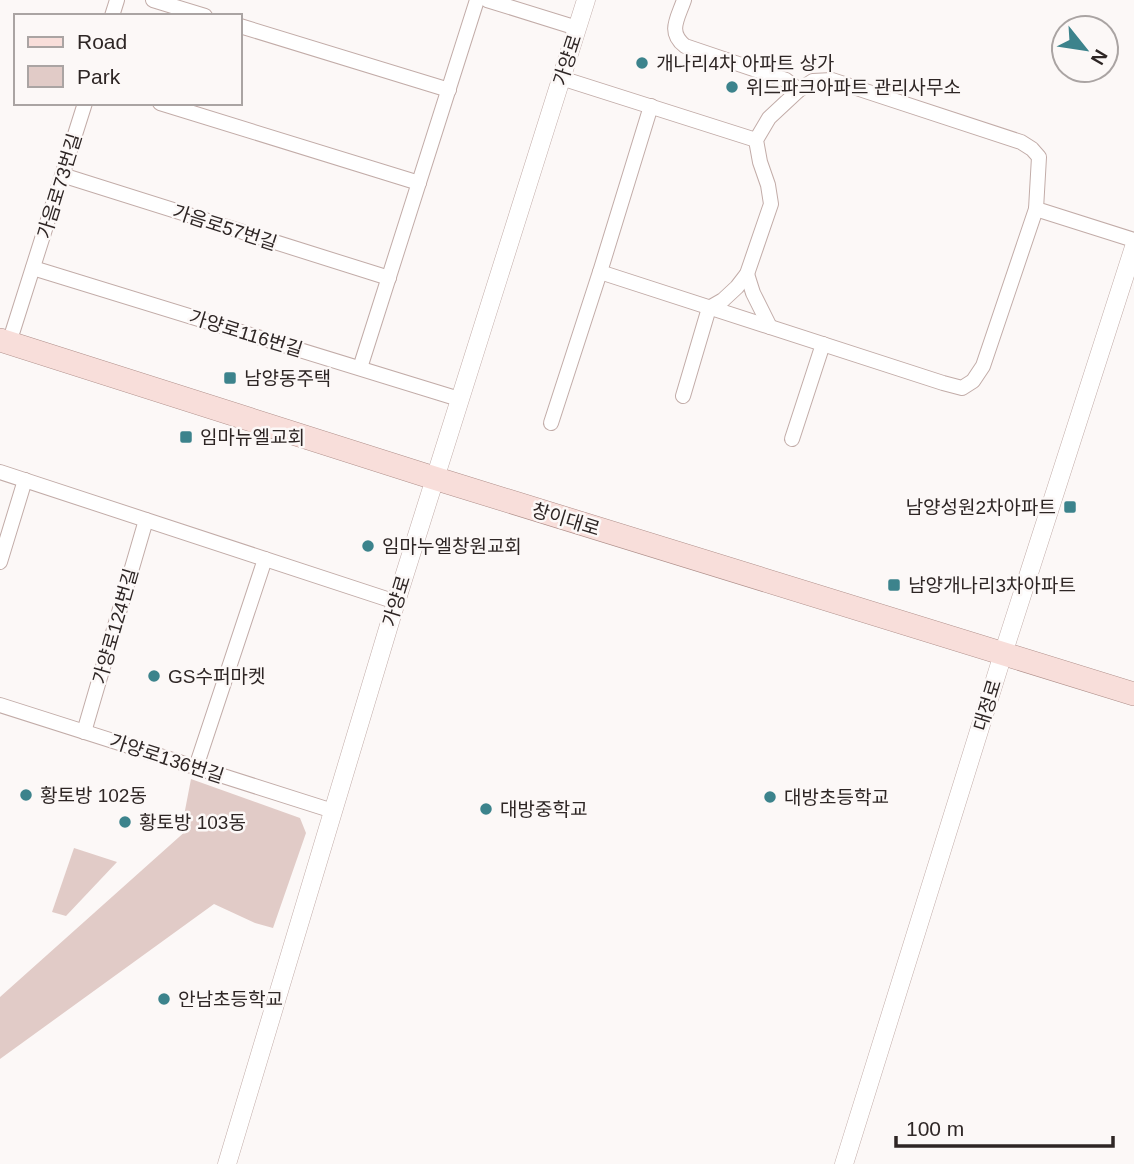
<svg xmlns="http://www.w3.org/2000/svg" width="1134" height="1164" font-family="Arial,'Noto Sans KR',sans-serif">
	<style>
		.green { fill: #e1cbc7 }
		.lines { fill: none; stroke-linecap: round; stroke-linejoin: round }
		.minor-casing { stroke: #c2aca8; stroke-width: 16 }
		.tertiary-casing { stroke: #c2aca8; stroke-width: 19 }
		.primary-casing { stroke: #af8f8a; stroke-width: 24 }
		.minor { stroke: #fff; stroke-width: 14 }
		.tertiary { stroke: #fff; stroke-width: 18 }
		.primary { stroke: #f8deda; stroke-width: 23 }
		.poi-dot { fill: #3c838c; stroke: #fcf8f7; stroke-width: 2.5 }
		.labels { text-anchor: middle; stroke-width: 5; stroke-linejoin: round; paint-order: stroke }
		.street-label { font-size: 19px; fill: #2e2625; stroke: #fcf8f7 }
		.poi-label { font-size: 19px; fill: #2e2625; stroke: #fcf8f7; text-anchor: start }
	</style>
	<rect width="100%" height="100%" fill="#fcf8f7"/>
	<g class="green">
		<polygon points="191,779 300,818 306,833 273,928 255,923 214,904 0,1059 0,997 188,829 182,826"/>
		<polygon points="74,848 117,862 66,916 52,912"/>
	</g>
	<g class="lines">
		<g class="minor-casing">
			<g id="minor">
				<polyline points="153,0 205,16"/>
				<polyline points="487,0 577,28"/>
				<path d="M684 0C678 18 667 32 685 46L786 80 799 90"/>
				<polyline points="112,16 117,0"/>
				<polyline points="240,26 449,90"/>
				<polyline points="561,78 756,140"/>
				<polyline points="160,103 419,183"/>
				<polyline points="651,106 600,272 943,383 962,388 973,381 983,366 1036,209"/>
				<polyline points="62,175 389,278"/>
				<polyline points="33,268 459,399"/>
				<polyline points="747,274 753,293 770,327"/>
				<polyline points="9,343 85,103"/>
				<polyline points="360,368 477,0"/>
				<polyline points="683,396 709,308 723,300 737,287 747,274 771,204 768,185 760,162 756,140 769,118 799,90 813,81 832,80 1021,142 1032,149 1039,157 1036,209 1134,240"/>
				<polyline points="551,423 600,272"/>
				<polyline points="792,439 823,344"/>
				<polyline points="0,472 396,602"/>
				<polyline points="0,562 25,480"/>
				<polyline points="0,705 333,811"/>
				<polyline points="84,732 146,520"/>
				<polyline points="196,767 265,559"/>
			</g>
		</g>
		<g class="tertiary-casing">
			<g id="tertiary">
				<polyline points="227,1164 396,602 586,0"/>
				<polyline points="844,1164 1003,654 1134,247"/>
			</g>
		</g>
		<g class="primary-casing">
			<polyline id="primary" points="0,340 434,478 1134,694"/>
		</g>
		<use href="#minor" class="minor"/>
		<use href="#tertiary" class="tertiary"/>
		<use href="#primary" class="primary"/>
	</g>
	<g class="poi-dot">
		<circle cx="642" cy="63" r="7"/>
		<circle cx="732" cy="87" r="7"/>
		<rect x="223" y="371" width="14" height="14" rx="3.5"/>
		<rect x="179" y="430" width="14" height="14" rx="3.5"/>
		<rect x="1063" y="500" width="14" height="14" rx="3.5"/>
		<circle cx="368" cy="546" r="7"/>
		<rect x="887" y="578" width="14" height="14" rx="3.5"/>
		<circle cx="154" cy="676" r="7"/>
		<circle cx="26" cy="795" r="7"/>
		<circle cx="770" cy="797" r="7"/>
		<circle cx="486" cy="809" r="7"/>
		<circle cx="125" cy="822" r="7"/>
		<circle cx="164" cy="999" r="7"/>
	</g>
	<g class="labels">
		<g class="street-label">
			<text transform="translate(567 60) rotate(-72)" y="7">가양로</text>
			<text transform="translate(59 186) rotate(-73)" y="7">가음로73번길</text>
			<text transform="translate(225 227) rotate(18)" y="7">가음로57번길</text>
			<text transform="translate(246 333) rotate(17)" y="7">가양로116번길</text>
			<text transform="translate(566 519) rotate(17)" y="7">창이대로</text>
			<text transform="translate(396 601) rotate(-73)" y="7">가양로</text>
			<text transform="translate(115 626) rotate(-74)" y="7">가양로124번길</text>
			<text transform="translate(987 705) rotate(-73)" y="7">대정로</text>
			<text transform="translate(167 758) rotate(18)" y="7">가양로136번길</text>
		</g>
		<g class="poi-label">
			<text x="656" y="70">개나리4차 아파트 상가</text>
			<text x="746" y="94">위드파크아파트 관리사무소</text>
			<text x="244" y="385">남양동주택</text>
			<text x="200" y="444">임마뉴엘교회</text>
			<text x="1056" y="514" text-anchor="end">남양성원2차아파트</text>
			<text x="382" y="553">임마누엘창원교회</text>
			<text x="908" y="592">남양개나리3차아파트</text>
			<text x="168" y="683">GS수퍼마켓</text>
			<text x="40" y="802">황토방 102동</text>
			<text x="784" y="804">대방초등학교</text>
			<text x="500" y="816">대방중학교</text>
			<text x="139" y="829">황토방 103동</text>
			<text x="178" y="1006">안남초등학교</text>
		</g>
	</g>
	<rect x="14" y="14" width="228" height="91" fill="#fcf8f7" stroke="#aaa4a3" stroke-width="2"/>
	<rect x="28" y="37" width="35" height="10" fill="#f8deda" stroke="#aaa4a3" stroke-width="2"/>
	<text x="77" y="49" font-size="21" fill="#2e2625">Road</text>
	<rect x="28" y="66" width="35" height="21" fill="#e1cbc7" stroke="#aaa4a3" stroke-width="2"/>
	<text x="77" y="84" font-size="21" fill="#2e2625">Park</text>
	<g transform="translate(1085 49) rotate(120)"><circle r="33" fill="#fcf8f7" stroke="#aaa4a3" stroke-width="2"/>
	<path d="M0-5L12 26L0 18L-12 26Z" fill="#3c838c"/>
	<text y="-10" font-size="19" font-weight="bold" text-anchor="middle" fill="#2e2625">N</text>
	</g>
	<path d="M896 1136v10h217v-10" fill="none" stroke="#2e2625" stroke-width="3.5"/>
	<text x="906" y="1136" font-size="21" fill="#2e2625" stroke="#fcf8f7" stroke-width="5" paint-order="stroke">100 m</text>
</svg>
